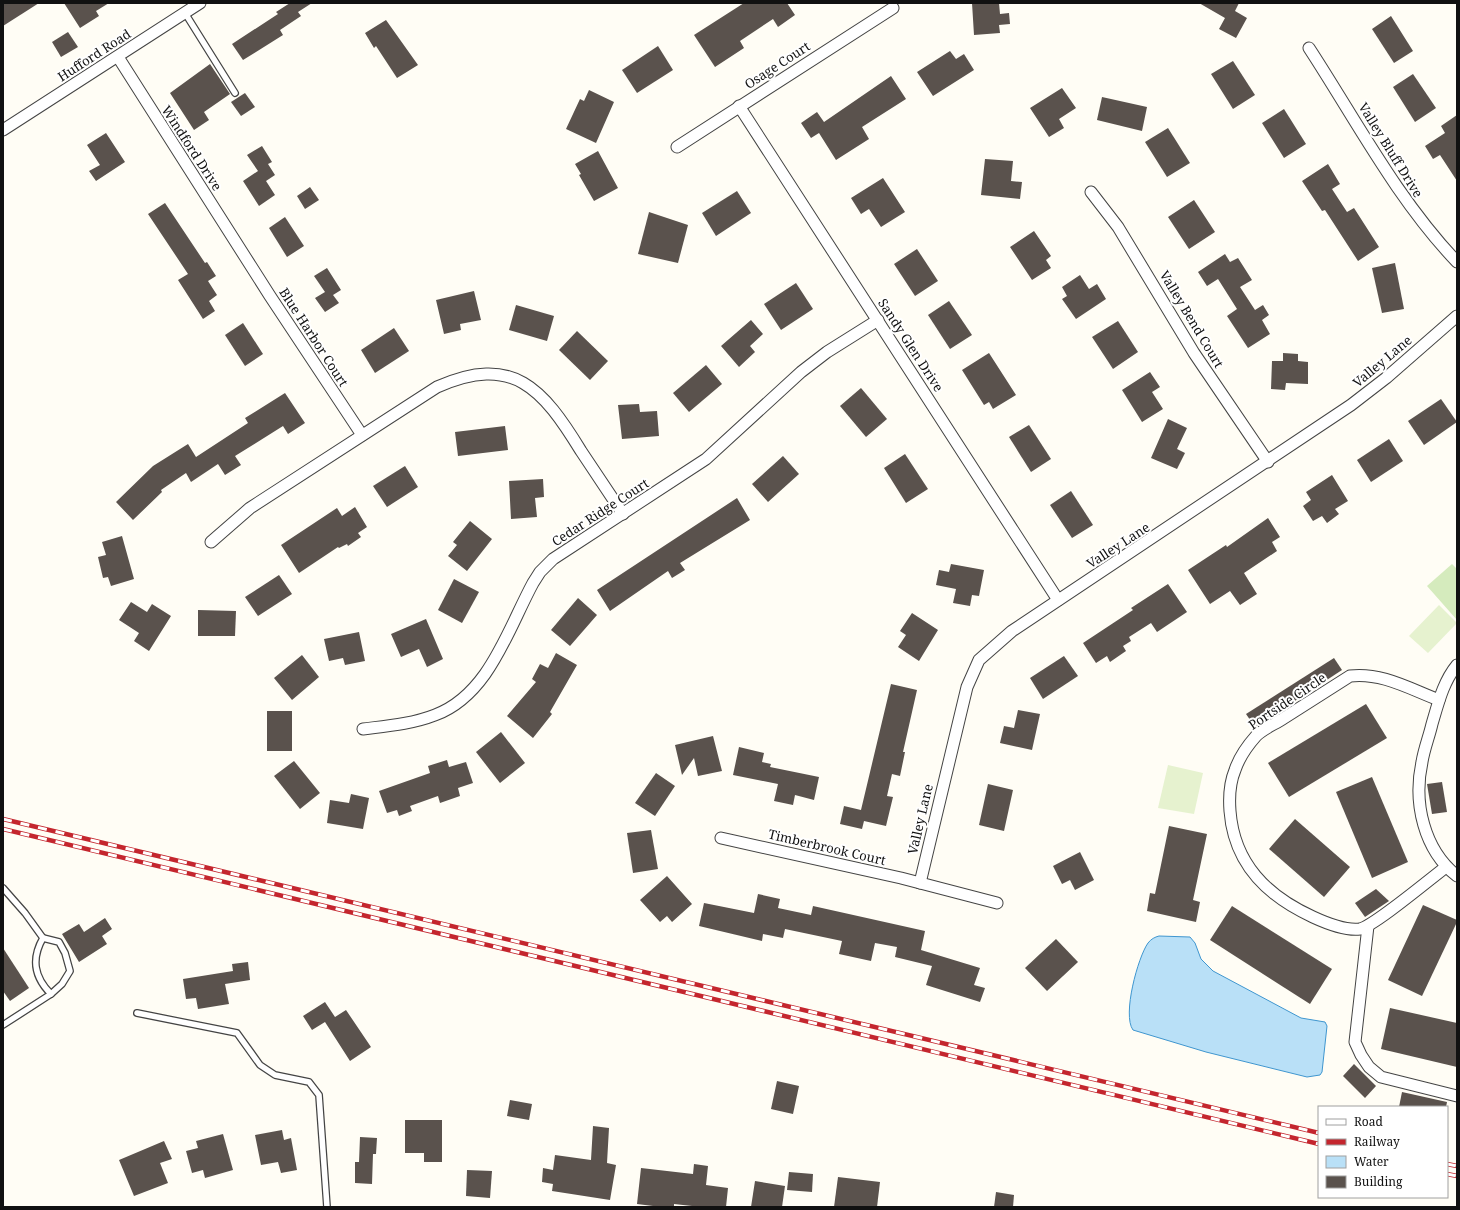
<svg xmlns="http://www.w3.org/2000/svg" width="1460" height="1210" font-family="'Noto Serif',serif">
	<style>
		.green { fill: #d5ebbd }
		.pitch { fill: #e6f2cf }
		.water { fill: #b9e0f7; stroke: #3f96cf }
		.building { fill: #5a524d }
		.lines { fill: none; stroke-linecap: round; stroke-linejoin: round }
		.lane-casing { stroke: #444; stroke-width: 8 }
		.street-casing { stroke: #444; stroke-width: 13 }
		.lane { stroke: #fff; stroke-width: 5.5 }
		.street { stroke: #fff; stroke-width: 11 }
		.rail-casing { stroke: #c4262e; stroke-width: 4.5 }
		.rail { stroke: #fff; stroke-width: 3; stroke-dasharray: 9; stroke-linecap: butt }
		.labels { text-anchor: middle; stroke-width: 4; stroke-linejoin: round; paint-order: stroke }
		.street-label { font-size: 13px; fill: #111; stroke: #fff }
	</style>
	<rect width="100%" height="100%" fill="#fffdf5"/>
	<polygon class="green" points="1452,564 1457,569 1457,620 1427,586"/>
	<g class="pitch">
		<polygon points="1439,605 1457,623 1428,653 1409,636"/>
		<polygon points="1168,765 1203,773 1194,814 1158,808"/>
	</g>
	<path class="water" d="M1159 936 1190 937 1195 943 1201 959 1213 971 1301 1018 1325 1022 1327 1026 1322 1072 1320 1075 1307 1077 1206 1052 1133 1030C1122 1015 1138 957 1148 943 1151 939 1155 937 1159 936Z"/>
	<g class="building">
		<polygon points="3,3 39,3 3,26"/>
		<polygon points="64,3 109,3 96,11 99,16 80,28"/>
		<polygon points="290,3 312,3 298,12 301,16 280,30 283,35 243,60 232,44 278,14 276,12"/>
		<polygon points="744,3 787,3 795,15 778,27 773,19 740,41 744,48 715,67 694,35"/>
		<polygon points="972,3 999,3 1000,14 1009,13 1010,24 999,25 1000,33 974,35"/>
		<polygon points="1199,3 1239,3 1235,11 1247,18 1236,38 1219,29 1225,18"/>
		<polygon points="1391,16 1413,51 1394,63 1372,29"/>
		<polygon points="386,20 418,65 397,78 376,46 374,48 365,33"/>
		<polygon points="68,32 78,47 61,57 52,42"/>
		<polygon points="658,46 673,70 637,93 622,70"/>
		<polygon points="950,51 956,59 964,54 974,70 933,96 917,72"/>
		<polygon points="1233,61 1255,95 1233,109 1211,74"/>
		<polygon points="210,64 230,94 204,112 209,120 194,130 170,93"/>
		<polygon points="1413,74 1436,108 1415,122 1393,87"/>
		<polygon points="891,76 906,99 862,127 869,139 836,160 819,133 811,138 801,123 817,112 824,122"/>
		<polygon points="1062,88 1076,108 1059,119 1064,128 1049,137 1030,108"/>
		<polygon points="589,90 614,102 596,143 566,129 580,99 584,101"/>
		<polygon points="245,93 255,107 241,116 231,102"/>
		<polygon points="1102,97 1147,107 1142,131 1097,120"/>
		<polygon points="1284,109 1306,144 1284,158 1262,123"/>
		<polygon points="1457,115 1457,181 1440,155 1433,159 1425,146 1445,133 1441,126"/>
		<polygon points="1168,128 1190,163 1167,177 1145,142"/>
		<polygon points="106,133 125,162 96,181 89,171 100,165 87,145"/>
		<polygon points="262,146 272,162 268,164 275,175 266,181 275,195 259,206 243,181 258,171 247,155"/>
		<polygon points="598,151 618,188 594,201 579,175 581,174 575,164"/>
		<polygon points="985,159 1013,161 1011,181 1022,182 1020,199 981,195"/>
		<polygon points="1328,164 1340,184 1332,189 1347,212 1354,208 1379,247 1358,261 1325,210 1322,211 1302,181"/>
		<polygon points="883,178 905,212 881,227 869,209 861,214 851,198"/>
		<polygon points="310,187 319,200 305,209 297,196"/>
		<polygon points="737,191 751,213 716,236 702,213"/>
		<polygon points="1194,200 1215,232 1189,249 1168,217"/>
		<polygon points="165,203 205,263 207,262 216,276 208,281 217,295 209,301 215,311 203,319 178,280 188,274 148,214"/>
		<polygon points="649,212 688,225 678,263 638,254"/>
		<polygon points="285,217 304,246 287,257 269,228"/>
		<polygon points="1034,231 1051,256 1046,260 1051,268 1032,280 1010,247"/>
		<polygon points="917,249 938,281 915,296 894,264"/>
		<polygon points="1225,254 1230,262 1238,258 1252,280 1240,287 1255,310 1263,305 1269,315 1262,320 1270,334 1248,348 1227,316 1237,309 1218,279 1207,286 1198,272"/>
		<polygon points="1395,263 1404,309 1382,313 1372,268"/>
		<polygon points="327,268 341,290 333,295 339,303 325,312 315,298 325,292 314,276"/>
		<polygon points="1080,275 1089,289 1097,284 1106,299 1076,319 1062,299 1067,296 1062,287"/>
		<polygon points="796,283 813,309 781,330 764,304"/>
		<polygon points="474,291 481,320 460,324 461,330 444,334 436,300"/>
		<polygon points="949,301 972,335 950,349 928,315"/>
		<polygon points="516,305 554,316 547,341 509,330"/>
		<polygon points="751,320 763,334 750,346 755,352 739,367 721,346"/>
		<polygon points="1118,321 1138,352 1113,369 1092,337"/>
		<polygon points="243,323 263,354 245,366 225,335"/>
		<polygon points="394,328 409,351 375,373 361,350"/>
		<polygon points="577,331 608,361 590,380 559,350"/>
		<polygon points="989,353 1016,395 993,409 989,402 984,405 962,370"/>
		<polygon points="1283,353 1298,354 1298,361 1308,362 1308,384 1286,383 1285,390 1271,389 1272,361 1283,361"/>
		<polygon points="706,365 722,384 689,412 673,393"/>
		<polygon points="1150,372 1160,387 1152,392 1163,409 1142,422 1122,390"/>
		<polygon points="861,388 887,419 866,437 840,406"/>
		<polygon points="285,393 305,423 288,434 283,426 235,456 241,465 225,475 218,464 191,482 186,473 161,490 162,492 133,520 116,502 153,466 188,444 196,457 248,423 245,418"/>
		<polygon points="1441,399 1457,422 1424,445 1408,421"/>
		<polygon points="639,404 640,412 657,411 659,436 622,439 618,405"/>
		<polygon points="1168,419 1187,428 1177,449 1185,453 1177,469 1151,458"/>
		<polygon points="1029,425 1051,459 1031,472 1009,437"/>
		<polygon points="505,426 508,450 458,456 455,432"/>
		<polygon points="1389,439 1403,461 1371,482 1357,460"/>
		<polygon points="905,454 928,489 906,503 884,468"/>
		<polygon points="783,456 799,474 768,502 752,484"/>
		<polygon points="405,466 418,487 387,507 373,486"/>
		<polygon points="1332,475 1348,501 1335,509 1339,514 1327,523 1322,516 1313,521 1303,506 1311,500 1306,492"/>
		<polygon points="543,479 544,497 535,498 537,517 511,519 509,481"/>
		<polygon points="1071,491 1093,525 1072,538 1050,505"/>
		<polygon points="737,498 750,520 680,563 685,570 672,578 668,571 610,611 597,590"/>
		<polygon points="355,507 367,527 358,533 361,537 348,546 347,544 339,548 338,547 299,573 281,545 337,508 342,516"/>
		<polygon points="1268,518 1280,537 1272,542 1277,551 1244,573 1257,594 1240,605 1230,591 1210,604 1188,570 1226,545 1227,547"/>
		<polygon points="470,521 492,539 467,571 448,556 457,545 453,542"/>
		<polygon points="122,536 134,579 111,586 108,577 103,578 98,557 106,555 102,542"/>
		<polygon points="951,564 984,570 979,596 972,595 970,606 953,603 956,589 936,585 939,570 949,572"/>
		<polygon points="279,575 292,594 258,616 245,597"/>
		<polygon points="454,579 479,592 462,623 438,610"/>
		<polygon points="1168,584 1187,612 1157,632 1151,623 1129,637 1131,641 1123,646 1126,651 1110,662 1107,656 1096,663 1083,643 1133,610 1131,608"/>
		<polygon points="578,598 597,615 570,646 551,630"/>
		<polygon points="131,602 147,612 152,604 171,616 149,651 134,641 139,633 119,620"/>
		<polygon points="198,610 236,611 235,636 198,636"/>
		<polygon points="912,613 938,630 919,661 898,647 906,635 900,631"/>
		<polygon points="426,619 443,659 427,667 419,649 401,657 391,634"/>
		<polygon points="359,632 365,661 345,665 343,658 329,661 324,639"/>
		<polygon points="556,653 577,665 550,712 552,714 533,738 507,716 536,682 532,679 540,664 548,668"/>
		<polygon points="302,655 319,677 292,700 274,678"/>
		<polygon points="1064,656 1078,676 1043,699 1030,678"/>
		<polygon points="1334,658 1342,670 1255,727 1246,714"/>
		<polygon points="891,684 917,690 903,752 905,752 900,776 892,774 887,796 893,797 886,826 864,821 862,829 840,824 844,806 861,810"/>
		<polygon points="1366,704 1387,738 1289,797 1268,763"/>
		<polygon points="1018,710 1040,714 1032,750 1000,743 1004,726 1014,728"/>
		<rect x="267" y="711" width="25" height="40"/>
		<polygon points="501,732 525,763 500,783 476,752"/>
		<polygon points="713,736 722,771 698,776 694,758 682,775 675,745"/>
		<polygon points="739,747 764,753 762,762 771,764 770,767 819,777 814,800 795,795 793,805 774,801 778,784 733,775"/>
		<polygon points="447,760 449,767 466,762 473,783 458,788 460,796 440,803 438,796 410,806 412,811 399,816 397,810 387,813 379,791 430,773 428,766"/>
		<polygon points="294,761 320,793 300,809 274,776"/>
		<polygon points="656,773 675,786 655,816 635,803"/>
		<polygon points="1372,777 1408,862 1372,878 1336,792"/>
		<polygon points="1442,782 1447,812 1432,814 1427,784"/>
		<polygon points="988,784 1013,790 1004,831 979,825"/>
		<polygon points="351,794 369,798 363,829 327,823 330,800 349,803"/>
		<polygon points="1295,819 1350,867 1324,897 1269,849"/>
		<polygon points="1169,826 1207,834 1193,900 1200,902 1196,922 1147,911 1150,893 1155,894"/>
		<polygon points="651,830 658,869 633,873 627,833"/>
		<polygon points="1080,852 1094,880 1075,890 1070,880 1062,884 1053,866"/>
		<polygon points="667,876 692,904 672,922 667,916 660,922 640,900"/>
		<polygon points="1376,889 1389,901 1365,917 1355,903"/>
		<polygon points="758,894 780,899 778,908 811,915 813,906 925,931 921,950 980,968 974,985 985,988 980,1002 926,985 932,966 895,957 897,947 875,943 871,961 839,954 842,941 785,929 783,938 763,934 762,941 699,926 704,903 754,913"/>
		<polygon points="1423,905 1457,920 1457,922 1422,996 1388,980"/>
		<polygon points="1232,906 1332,969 1310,1004 1210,940"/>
		<polygon points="105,918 112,929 102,936 107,944 79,962 62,934 79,924 84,932"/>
		<polygon points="1056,939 1078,962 1047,991 1025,968"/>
		<polygon points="3,948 29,988 10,1001 3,991"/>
		<polygon points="248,962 250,980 225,984 229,1004 198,1009 196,998 186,999 183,979 233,971 232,964"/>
		<polygon points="325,1002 335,1017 346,1010 371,1047 350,1061 325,1022 312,1030 303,1016"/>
		<polygon points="1390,1008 1457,1023 1457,1067 1381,1049"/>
		<polygon points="1354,1064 1376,1086 1365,1098 1343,1076"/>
		<polygon points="777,1081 799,1086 793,1114 771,1109"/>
		<polygon points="1402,1092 1447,1102 1446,1107 1399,1107"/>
		<polygon points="510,1100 532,1104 529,1120 507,1116"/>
		<polygon points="405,1120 442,1120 442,1162 424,1162 424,1153 405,1153"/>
		<polygon points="593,1126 609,1128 607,1163 616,1165 610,1200 552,1191 553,1184 542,1182 543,1168 553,1170 555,1155 591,1160"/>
		<polygon points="282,1130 284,1140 291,1138 297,1170 281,1173 278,1162 261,1165 255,1135"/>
		<polygon points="223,1134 233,1170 205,1178 203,1170 192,1173 186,1151 198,1148 196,1141"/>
		<polygon points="360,1137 377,1138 376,1154 373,1154 372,1184 355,1183 355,1162 359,1162"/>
		<polygon points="164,1141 172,1159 160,1163 168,1183 134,1196 119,1160"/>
		<polygon points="694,1164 708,1166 706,1185 728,1188 726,1207 701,1207 674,1204 674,1207 661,1207 637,1204 641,1168 693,1174"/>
		<polygon points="467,1170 492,1171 490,1198 466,1196"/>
		<polygon points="789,1172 813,1174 812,1192 787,1190"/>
		<polygon points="838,1177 880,1182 877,1207 834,1207"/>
		<polygon points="755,1181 785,1186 782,1207 751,1207"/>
		<polygon points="996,1192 1014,1195 1013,1207 994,1207"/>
	</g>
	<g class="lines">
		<g class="lane-casing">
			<g id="lane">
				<polyline points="185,13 235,93"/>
				<path d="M3 888 25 913 43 938C31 959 34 977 51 994L3 1025"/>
				<polyline points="43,938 59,942 65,953 70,971 62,984 51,994"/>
				<polyline points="137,1013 237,1033 260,1065 275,1075 309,1082 319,1095 327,1207"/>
			</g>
		</g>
		<g class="street-casing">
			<g id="street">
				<path d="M1309 48C1356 120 1397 199 1457 262"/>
				<polyline points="118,57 270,296 362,435"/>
				<polyline points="739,106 1058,600"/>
				<polyline points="3,130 200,3"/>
				<polyline points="677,147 893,8"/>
				<polyline points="1091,192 1118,227 1194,353 1268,462"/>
				<path d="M211 542 250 508 437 387C513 353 543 389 581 451 595 472 609 493 623 514"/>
				<path d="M1457 665C1443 682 1438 704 1432 724 1429 737 1424 749 1422 762 1413 803 1424 850 1457 876"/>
				<path d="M1439 700C1410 689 1381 672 1350 676 1328 690 1306 704 1284 718 1275 724 1263 729 1256 736 1248 745 1239 758 1235 770 1230 782 1229 798 1230 811 1234 864 1267 896 1313 917 1326 923 1345 931 1360 929 1374 926 1430 879 1446 867"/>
				<path d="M363 729C387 726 412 724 435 715 489 695 508 629 533 583L540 572 553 559 706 459 801 372 827 352 878 320"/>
				<polyline points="721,838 901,878 997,903"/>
				<polyline points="920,883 967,687 979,660 1012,631 1351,405 1386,378 1457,316"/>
				<polyline points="1368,926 1355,1042 1361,1055 1369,1067 1381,1077 1457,1096"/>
			</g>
		</g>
		<use href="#lane" class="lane"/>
		<use href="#street" class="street"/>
		<g class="rail-casing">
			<g id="rail">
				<polyline points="3,819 1319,1133"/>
				<polyline points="3,829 1319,1144"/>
				<polyline points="1447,1164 1457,1166"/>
				<polyline points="1447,1174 1457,1176"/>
			</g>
		</g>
		<use href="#rail" class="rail"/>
	</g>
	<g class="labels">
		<g class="street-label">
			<text transform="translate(94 55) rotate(-33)" y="5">Hufford Road</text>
			<text transform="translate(777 65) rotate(-33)" y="5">Osage Court</text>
			<text transform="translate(192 148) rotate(57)" y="5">Windford Drive</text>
			<text transform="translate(1391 150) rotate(58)" y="5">Valley Bluff Drive</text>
			<text transform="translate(1192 319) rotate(59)" y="5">Valley Bend Court</text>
			<text transform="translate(314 337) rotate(57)" y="5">Blue Harbor Court</text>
			<text transform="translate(911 345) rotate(57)" y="5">Sandy Glen Drive</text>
			<text transform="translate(1382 361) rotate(-40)" y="5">Valley Lane</text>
			<text transform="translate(600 512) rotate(-33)" y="5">Cedar Ridge Court</text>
			<text transform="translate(1118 545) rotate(-33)" y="5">Valley Lane</text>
			<text transform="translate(1287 701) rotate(-34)" y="5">Portside Circle</text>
			<text transform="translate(920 819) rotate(-77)" y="5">Valley Lane</text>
			<text transform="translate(827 847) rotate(13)" y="5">Timberbrook Court</text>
		</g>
	</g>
	<rect width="1460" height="1210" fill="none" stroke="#111111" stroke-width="8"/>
	<rect x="1318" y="1106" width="130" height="92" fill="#ffffff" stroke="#a0a0a0"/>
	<rect x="1326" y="1119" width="20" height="6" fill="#ffffff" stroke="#a0a0a0"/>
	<text x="1354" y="1126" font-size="12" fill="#111111">Road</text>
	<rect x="1326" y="1139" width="20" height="6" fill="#c4262e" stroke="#a0a0a0"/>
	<text x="1354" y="1146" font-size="12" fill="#111111">Railway</text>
	<rect x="1326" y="1156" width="20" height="12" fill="#b9e0f7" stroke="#a0a0a0"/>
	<text x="1354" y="1166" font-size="12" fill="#111111">Water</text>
	<rect x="1326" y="1176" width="20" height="12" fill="#5a524d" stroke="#a0a0a0"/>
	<text x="1354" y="1186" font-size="12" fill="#111111">Building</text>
</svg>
